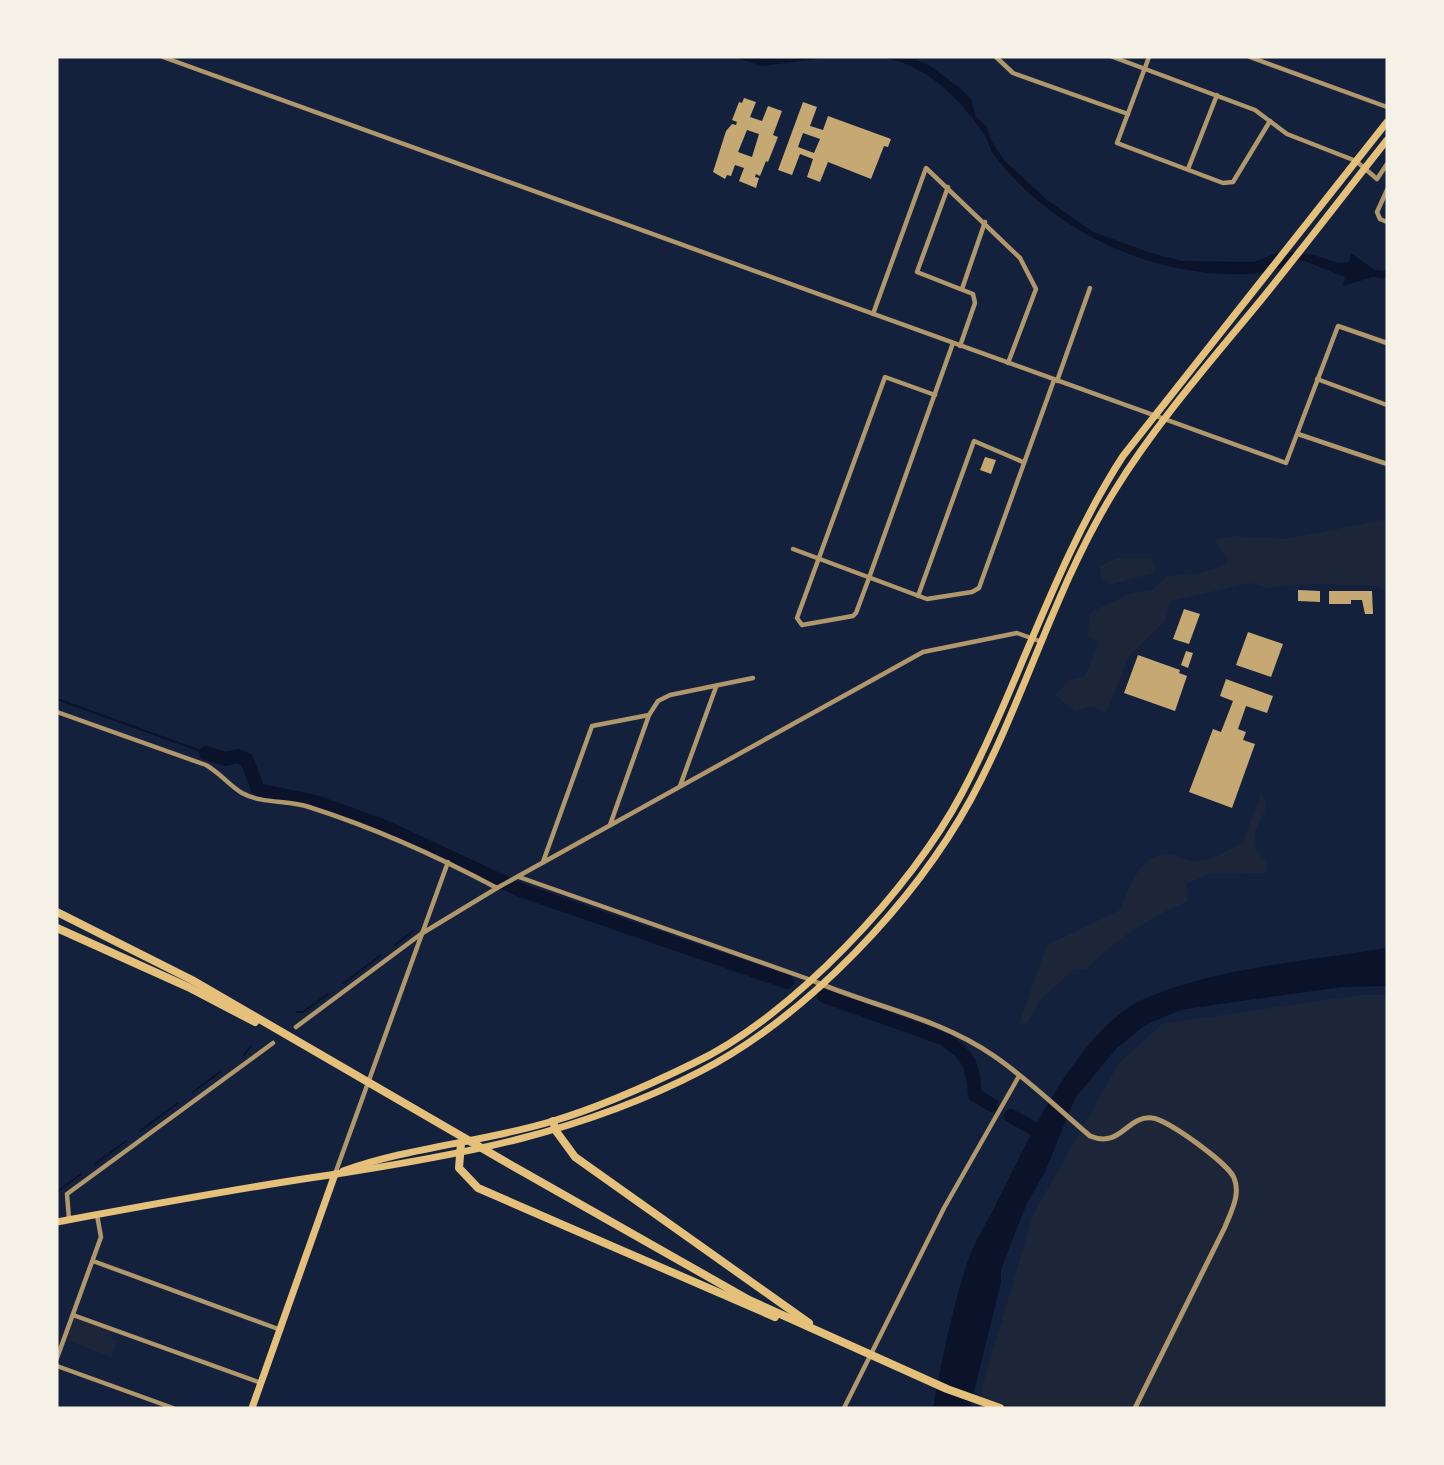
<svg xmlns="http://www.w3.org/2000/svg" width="1444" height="1465" font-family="'PT Sans Narrow',sans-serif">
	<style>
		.green { fill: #1d2539 }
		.water { fill: #0b132b }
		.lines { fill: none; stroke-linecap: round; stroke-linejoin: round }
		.stream { stroke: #0b132b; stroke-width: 2 }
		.river { stroke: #0b132b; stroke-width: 14 }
		.building { fill: #c6a872; fill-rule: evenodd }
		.minor { stroke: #b1986c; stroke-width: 4.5 }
		.tertiary { stroke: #b1986c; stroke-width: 5 }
		.primary { stroke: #e5c07b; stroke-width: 7 }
		.motorway { stroke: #e5c07b; stroke-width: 8 }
	</style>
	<rect width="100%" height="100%" fill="#14213d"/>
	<g class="green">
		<polygon points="1387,519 1387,592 1376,586 1312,584 1267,588 1250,583 1171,601 1165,621 1129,656 1106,713 1092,706 1075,711 1055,695 1068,681 1085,676 1099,642 1088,635 1089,613 1131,593 1152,590 1167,576 1195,574 1220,567 1228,562 1215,540 1236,536 1286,539"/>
		<polygon points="1116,558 1151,558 1156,572 1110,585 1101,577 1100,567"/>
		<path d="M1261 792C1271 807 1263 813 1257 827 1254 835 1256 843 1256 851L1267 861 1266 873 1210 874 1186 884 1188 902C1149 916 1115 941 1086 969L1073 970 1040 1000 1027 1023 1019 1024 1047 945 1120 910C1130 887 1141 849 1173 855 1179 856 1185 860 1191 861 1210 863 1227 851 1243 842Z"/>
		<polygon points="1359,995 1387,995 1387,1408 979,1408 984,1381 1033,1215 1119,1063 1162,1024"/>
		<polygon points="73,1315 115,1329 112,1339 117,1341 111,1357 64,1339"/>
	</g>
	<g class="water">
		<polygon points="734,57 779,59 833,57 762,66"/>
		<path d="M882 57 915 59 929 65 960 88 971 99 976 117 987 127 991 140 1004 160 1046 199 1093 232 1151 253 1182 261 1254 262 1281 251 1314 255 1338 263 1349 262 1351 253 1375 270 1387 271V279L1373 277 1343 286 1345 277 1302 260C1288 262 1276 272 1263 273 1163 283 1055 235 994 155 989 147 987 138 982 131 955 94 927 66 882 57Z"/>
		<path d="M1387 948V986L1343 987 1213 1005 1181 1010 1145 1025 1117 1048 1075 1098 1045 1172 1027 1203 1001 1269V1282L970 1408H933C942 1359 952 1310 967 1263 974 1242 988 1221 997 1202 1028 1140 1078 1029 1144 999 1216 967 1309 961 1387 948Z"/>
	</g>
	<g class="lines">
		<g class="stream">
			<polyline points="57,699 206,753"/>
			<polyline points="494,881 497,879"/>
			<polyline points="395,945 413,931"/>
			<polyline points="344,983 381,955"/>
			<polyline points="297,1012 303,1012 328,994"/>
			<polyline points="244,1055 251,1046"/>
			<polyline points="193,1092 220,1072"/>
			<polyline points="140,1131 178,1103"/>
			<polyline points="95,1164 126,1141"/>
			<polyline points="57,1192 81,1174"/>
		</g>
		<g class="river">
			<polyline points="206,753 226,759 238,756 247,760 258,790 316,802 383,826 520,890 787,982"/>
			<path d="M824 996 945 1039C970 1057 973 1065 975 1095L992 1105"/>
			<polyline points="1011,1116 1047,1136"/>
		</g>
	</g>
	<g class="building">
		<path d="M744 98 756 102 750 117 762 121 768 106 782 111 773 135 778 137 768 162 766 161 760 176 756 174 755 177 759 178 756 188 739 181 744 168 735 165 731 176 727 175 725 179 713 172 726 131 732 124 736 125 737 122 732 120 739 102 742 103ZM747 130 759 134 752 157 738 152Z"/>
		<path d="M803 102 817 107 810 126 823 130 828 116 891 139 888 147 884 146 871 179 828 162 820 182 807 177 813 159 800 154 792 175 778 170ZM803 133 820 139 814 153 798 147Z"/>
		<polygon points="985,457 996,460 991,474 980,470"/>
		<polygon points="1298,590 1320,591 1320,602 1298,601"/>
		<polygon points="1329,591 1372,591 1373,614 1365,614 1362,600 1351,600 1351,604 1329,604"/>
		<polygon points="1184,609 1200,614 1189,644 1173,639"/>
		<polygon points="1248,632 1283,644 1271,677 1236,665"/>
		<polygon points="1186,651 1193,653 1188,668 1181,665"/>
		<polygon points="1138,655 1180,670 1179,673 1187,676 1175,711 1124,693"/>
		<polygon points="1226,679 1273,696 1267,713 1246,706 1238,729 1246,732 1243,740 1255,744 1232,808 1189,792 1213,729 1221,732 1233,701 1220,696"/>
	</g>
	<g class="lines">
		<g class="minor">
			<polyline points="163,57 1286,463 1338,326 1387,343"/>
			<polyline points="996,57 1013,73 1128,114"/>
			<polyline points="1113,57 1255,110 1287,134 1356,161 1377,179 1387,164"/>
			<polyline points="1149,57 1117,143 1223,183 1233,182 1270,121"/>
			<polyline points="1250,57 1387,107"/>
			<polyline points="1188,169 1217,95"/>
			<polyline points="948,187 917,272 973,294 975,303 960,346"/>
			<polyline points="1387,190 1377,212 1380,219 1387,222"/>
			<polyline points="962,289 985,222"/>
			<polyline points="873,314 926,168 1020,258 1036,289 1008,363"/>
			<polyline points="1317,379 1387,405"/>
			<polyline points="1057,381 1090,288"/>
			<polyline points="935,395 885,377 797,618 802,625 853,616 856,613 869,578 953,343"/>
			<polyline points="1298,434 1387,464"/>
			<polyline points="793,549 927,599 972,592 979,588 1054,380"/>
			<polyline points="918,596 974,441 1023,462"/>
			<path d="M57 712 206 765C220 773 230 786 242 793 262 804 288 800 309 807 375 828 437 856 497 888"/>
			<polyline points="649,715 658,701 670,695 753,678"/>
			<polyline points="680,786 716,687"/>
			<polyline points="543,862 592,726 649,715 610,825"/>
			<polyline points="519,877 811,980"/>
			<polyline points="296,1027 421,934 497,888 923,652 1017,633 1042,642"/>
			<polyline points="335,1174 448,862"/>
			<polyline points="69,1219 67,1194 273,1043"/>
			<polyline points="93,1261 281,1330"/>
			<polyline points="73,1315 261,1383"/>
			<polyline points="57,1358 101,1237 97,1215"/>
			<polyline points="57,1366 173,1408"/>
			<polyline points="844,1408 944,1208 1019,1076"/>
		</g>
		<path class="tertiary" d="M811 980C871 1006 940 1018 994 1056 1028 1079 1058 1109 1090 1136 1121 1149 1127 1115 1152 1118 1167 1119 1229 1164 1234 1178 1241 1194 1231 1212 1225 1227L1135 1408"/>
		<g class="primary">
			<path d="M343 1171C409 1147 485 1142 553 1121 601 1107 649 1085 694 1063 792 1017 912 888 962 793 1020 683 1055 561 1123 456L1387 122"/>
			<path d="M57 1222C148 1205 239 1188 330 1175 461 1155 582 1133 701 1071 807 1016 914 903 971 799 1025 699 1055 586 1115 490 1157 422 1211 361 1261 300 1304 247 1345 193 1387 140"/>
			<polyline points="252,1408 335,1174"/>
		</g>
		<g class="motorway">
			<polyline points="57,912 192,980 511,1165 749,1300 947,1389 1000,1408"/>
			<polyline points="57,928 188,987 255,1022"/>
			<polyline points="553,1121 556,1131 575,1157 809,1323"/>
			<polyline points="461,1143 459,1168 478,1188 775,1317"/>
		</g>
	</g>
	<rect width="1444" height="1465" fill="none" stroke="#f6f1e7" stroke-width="117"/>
</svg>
